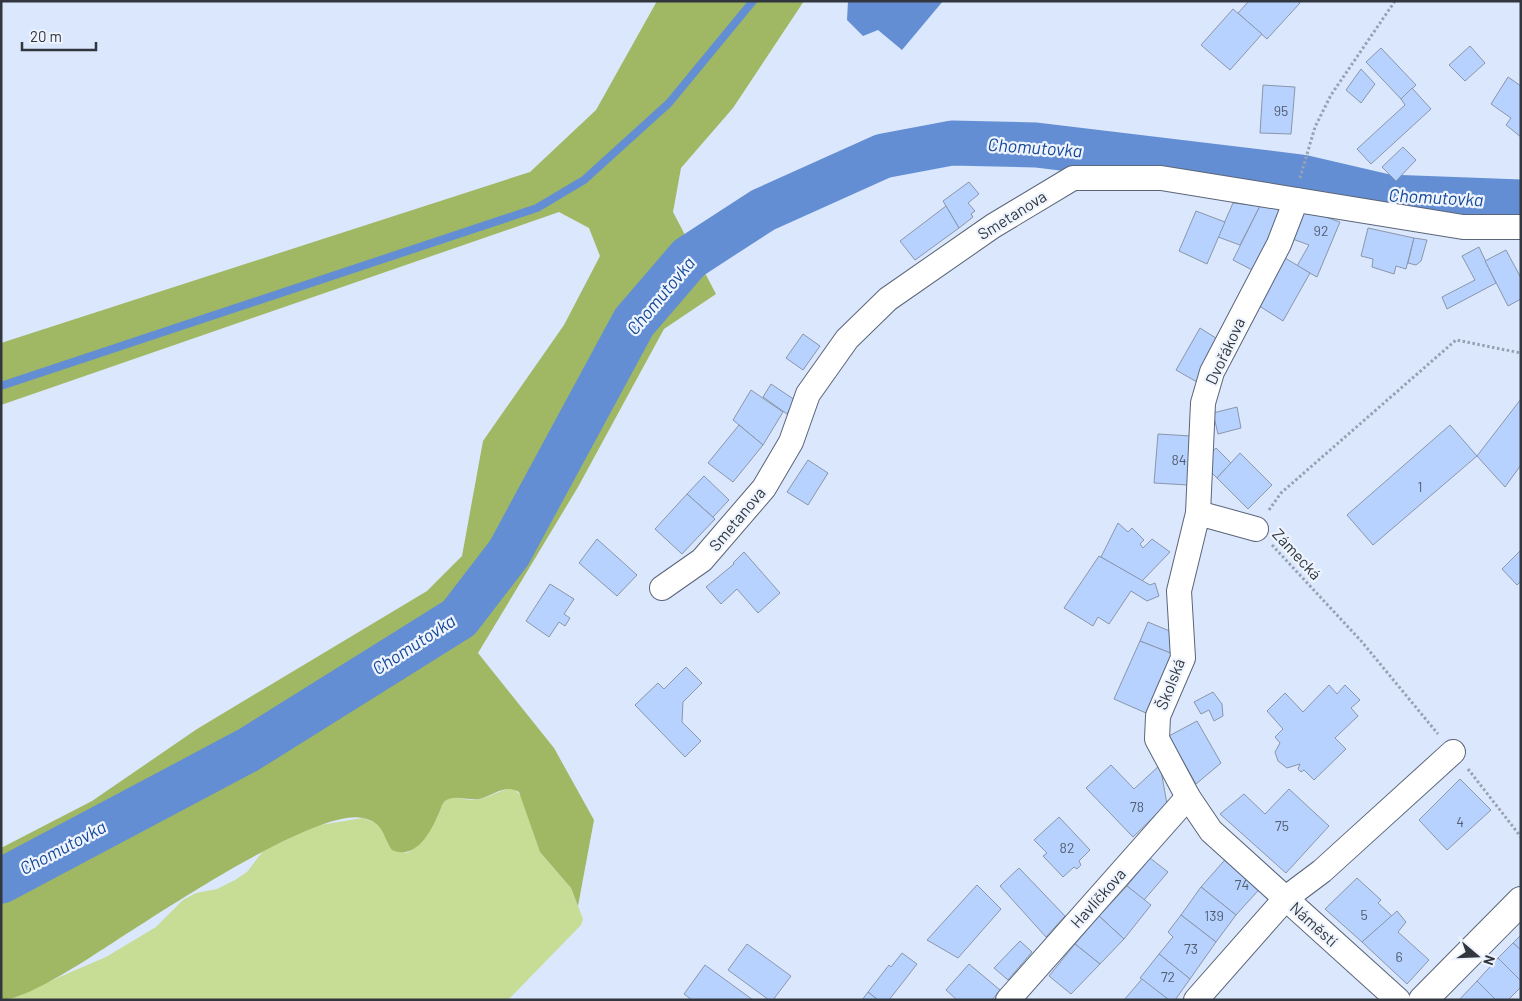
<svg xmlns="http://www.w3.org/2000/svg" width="1522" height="1001" font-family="Barlow,sans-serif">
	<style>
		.green { fill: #c7dc95 }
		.forest { fill: #a0b863 }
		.water { fill: #648ed3 }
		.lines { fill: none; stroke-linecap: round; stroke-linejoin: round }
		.stream { stroke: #648ed3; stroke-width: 8 }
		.river { stroke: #648ed3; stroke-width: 45 }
		.building { fill: #b7d2ff; stroke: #8a96a9 }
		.minor-casing { stroke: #5a6578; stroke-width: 26 }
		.tertiary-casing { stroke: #5a6578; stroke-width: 30 }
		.path { stroke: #97a1b2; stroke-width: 3; stroke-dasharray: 2.5 2.5; stroke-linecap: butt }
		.minor { stroke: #fff; stroke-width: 24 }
		.tertiary { stroke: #fff; stroke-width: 28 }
		.labels { text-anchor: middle; stroke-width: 4.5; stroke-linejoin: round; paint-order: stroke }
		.number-label { font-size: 14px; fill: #525d6f }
		.street-label { font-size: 16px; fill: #31363f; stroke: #eef4fd }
		.water-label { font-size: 18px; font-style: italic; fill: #154799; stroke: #eef4fd }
	</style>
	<rect width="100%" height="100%" fill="#dae7fd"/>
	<path class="green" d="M513 788 522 797 540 852 571 888 583 919 581 925 508 1000H6L106 957 156 927 183 900 196 893 217 889 235 880 247 872 263 851 314 826 363 818 378 824 385 832 388 844 406 853C421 847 431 830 438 815 441 810 441 805 445 801 453 794 462 800 472 800 487 800 498 790 513 788Z"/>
	<path class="forest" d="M657 1H804L733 108 681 168 673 212 716 294 664 329 578 487 478 653 554 748 594 820 578 906 571 888 540 852 519 792C506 783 492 796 479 799 468 801 454 794 445 801 441 805 441 810 438 815 430 834 415 860 392 850 382 836 385 823 363 818 313 806 133 931 83 962 65 973 21 1000 1 1000V848L92 801 197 729 427 591 462 556 483 441 564 325 600 256 589 228 559 212 1 405V343L530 172 596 110Z"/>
	<polygon class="water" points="848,1 943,1 902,50 878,30 863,36 847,20"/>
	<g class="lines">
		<polyline class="stream" points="1,386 537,208 584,180 669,103 753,1"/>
		<polyline class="river" points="1,881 248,750 459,618 509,553 634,322 689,258 763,210 883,156 952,143 1036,145 1301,177 1387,197 1521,202"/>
	</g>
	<g class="building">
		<polygon points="1249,1 1298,1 1300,3 1267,39 1238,13"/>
		<polygon points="1233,9 1262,34 1230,70 1201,45"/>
		<polygon points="1470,46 1485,63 1465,81 1449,65"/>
		<polygon points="1381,48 1416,85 1401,99 1366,62"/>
		<polygon points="1361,69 1375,84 1361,103 1346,90"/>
		<polygon points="1508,77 1521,86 1521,137 1506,125 1511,118 1491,104"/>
		<polygon points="1263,85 1295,87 1291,134 1260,133"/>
		<polygon points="1412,88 1431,109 1371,164 1357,149 1405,105 1401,99"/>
		<polygon points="1403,147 1416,160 1396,181 1382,167"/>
		<polygon points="969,182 979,194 968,203 975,211 971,214 973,217 959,228 943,201"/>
		<polygon points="1233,203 1260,206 1240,245 1218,237"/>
		<polygon points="946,206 959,228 915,260 900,241"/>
		<polygon points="1260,206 1288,210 1256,272 1233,260"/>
		<polygon points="1305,210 1340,222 1317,277 1297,266 1309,245 1290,238"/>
		<polygon points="1196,211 1225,222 1207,264 1179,251"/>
		<polygon points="1368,228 1414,238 1406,269 1396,266 1394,274 1372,267 1373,259 1361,256"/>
		<polygon points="1414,238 1427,240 1421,261 1416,265 1408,263"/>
		<polygon points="1479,247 1496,283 1447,309 1442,297 1475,280 1462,256"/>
		<polygon points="1506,250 1521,278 1521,299 1508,306 1485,261"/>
		<polygon points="1280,255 1310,273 1283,321 1253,302"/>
		<polygon points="1200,328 1219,340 1197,382 1176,370"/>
		<polygon points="803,334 820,346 803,370 786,358"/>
		<polygon points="771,384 795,400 787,414 763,397"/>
		<polygon points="751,390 783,412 763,445 733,420"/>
		<polygon points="1521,399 1521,465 1505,487 1477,456"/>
		<polygon points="1237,407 1241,428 1218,434 1213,413"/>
		<polygon points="739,425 763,445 733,482 708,463"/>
		<polygon points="1450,425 1477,456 1373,545 1347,515"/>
		<polygon points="1158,434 1191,436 1188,485 1154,483"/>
		<polygon points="1216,448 1231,463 1217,478 1204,465 1204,460"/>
		<polygon points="1240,453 1272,485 1248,509 1217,478"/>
		<polygon points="808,460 828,473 808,505 787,492"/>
		<polygon points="704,476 729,500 713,517 687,494"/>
		<polygon points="687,494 715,519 682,554 655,529"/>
		<polygon points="1118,523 1128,532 1132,528 1144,540 1140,544 1143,548 1152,539 1170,552 1142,581 1101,557"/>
		<polygon points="597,539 637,575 617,596 579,563"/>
		<polygon points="1521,550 1521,581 1517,585 1502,569"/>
		<polygon points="744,552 780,593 758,613 737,589 721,604 706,587 734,564 733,563"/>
		<polygon points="1099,556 1150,585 1155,583 1159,596 1147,601 1131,591 1109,624 1098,617 1093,626 1064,608"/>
		<polygon points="550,584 574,599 564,614 570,618 565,626 559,622 549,637 526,621"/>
		<polygon points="1148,622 1172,632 1173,654 1140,641"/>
		<polygon points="1140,641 1173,654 1146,713 1114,699"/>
		<polygon points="686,667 702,683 683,702 682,722 701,741 685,757 635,705 658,683 664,689"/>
		<polygon points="1329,685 1337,694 1345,685 1360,700 1351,708 1358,716 1335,738 1346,749 1314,780 1304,770 1301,772 1298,769 1300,764 1287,768 1278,761 1275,752 1280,743 1275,737 1283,729 1267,711 1285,693 1303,712"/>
		<polygon points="1213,692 1222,704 1223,716 1214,721 1209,710 1201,714 1194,702"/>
		<polygon points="1197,721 1221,763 1196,784 1169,736"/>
		<polygon points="1111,765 1134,789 1160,765 1167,804 1133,837 1086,788"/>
		<polygon points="1460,779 1491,810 1447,850 1419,820"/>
		<polygon points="1289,789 1329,826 1286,873 1220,814 1244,794 1265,814"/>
		<polygon points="1059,817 1090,850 1079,861 1081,865 1077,869 1074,867 1063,877 1043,856 1047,853 1034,840"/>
		<polygon points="1230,854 1265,883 1236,915 1201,887"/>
		<polygon points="1150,858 1168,872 1144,900 1127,886"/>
		<polygon points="1019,868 1065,916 1046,937 1000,886"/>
		<polygon points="1357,878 1381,900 1378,903 1392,916 1362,942 1325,909"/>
		<polygon points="977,885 1001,909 958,958 927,940"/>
		<polygon points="1127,886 1151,905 1124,939 1099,916"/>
		<polygon points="1201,887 1236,915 1216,942 1181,915"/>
		<polygon points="1397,911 1406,922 1398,932 1429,960 1407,984 1362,942"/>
		<polygon points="1181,915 1216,942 1190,979 1159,954 1173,937 1168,932"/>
		<polygon points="1099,916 1124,939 1100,964 1075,944"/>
		<polygon points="1521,935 1521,950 1513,943"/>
		<polygon points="1020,941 1032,952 1008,980 994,968"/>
		<polygon points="1513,943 1521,950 1521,981 1498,958"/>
		<polygon points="747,944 791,976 773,1000 769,1000 728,970"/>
		<polygon points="1075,944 1100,964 1071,994 1049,976"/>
		<polygon points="902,953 917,964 889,1000 878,1000 868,992 889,965 891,967"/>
		<polygon points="1159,954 1190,979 1175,1000 1169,1000 1140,978"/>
		<polygon points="1498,958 1521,981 1521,987 1508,1000 1496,1000 1477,981"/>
		<polygon points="969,964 1000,990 992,1000 957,1000 946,990"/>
		<polygon points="705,965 753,1000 692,1000 684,994"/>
		<polygon points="1142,979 1169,1000 1124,1000"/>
		<polygon points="1477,981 1496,1000 1459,1000"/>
		<polygon points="868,992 878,1000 862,1000"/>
	</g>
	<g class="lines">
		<g class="minor-casing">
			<g id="minor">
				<polyline points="1198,513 1203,403 1212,372 1279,244 1296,200"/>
				<polyline points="1256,529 1198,513 1179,591 1183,658 1158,716 1157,739 1188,797 1211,831 1398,1000"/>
				<polyline points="662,588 702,560 764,488 791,442 808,394 847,339 888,299 993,226 1073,178 1161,178 1463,227 1521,227"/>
				<polyline points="1008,1000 1188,797"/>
				<polyline points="1196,1000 1286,898 1322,871 1453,752"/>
			</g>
		</g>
		<g class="tertiary-casing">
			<polyline id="tertiary" points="1423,1000 1521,901"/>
		</g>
		<g class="path">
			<polyline points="1300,178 1315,127 1331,95 1395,1"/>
			<polyline points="1269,510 1281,493 1456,340 1521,353"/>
			<polyline points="1272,545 1362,642 1438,734"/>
			<polyline points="1468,769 1521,837"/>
		</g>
		<use href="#minor" class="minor"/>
		<use href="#tertiary" class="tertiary"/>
	</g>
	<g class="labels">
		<g class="number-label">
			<text x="1281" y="116">95</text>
			<text x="1321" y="236">92</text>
			<text x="1179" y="465">84</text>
			<text x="1420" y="492">1</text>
			<text x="1137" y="812">78</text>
			<text x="1460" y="827">4</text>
			<text x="1282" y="831">75</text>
			<text x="1067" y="853">82</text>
			<text x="1242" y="890">74</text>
			<text x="1364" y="920">5</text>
			<text x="1214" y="921">139</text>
			<text x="1191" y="954">73</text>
			<text x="1399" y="962">6</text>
			<text x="1168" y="982">72</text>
		</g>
		<g class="street-label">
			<text transform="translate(1012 215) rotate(-32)" y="6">Smetanova</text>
			<text transform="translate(1225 351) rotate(-65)" y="6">Dvořákova</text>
			<text transform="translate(737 519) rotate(-50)" y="6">Smetanova</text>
			<text transform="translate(1297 554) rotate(47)" y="6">Zámecká</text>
			<text transform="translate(1170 684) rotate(-69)" y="6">Školská</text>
			<text transform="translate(1098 898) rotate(-48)" y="6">Havlíčkova</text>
			<text transform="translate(1314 924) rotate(42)" y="6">Náměstí</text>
		</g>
		<g class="water-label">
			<text transform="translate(1035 148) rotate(4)" y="6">Chomutovka</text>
			<text transform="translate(1436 198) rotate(3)" y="6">Chomutovka</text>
			<text transform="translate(661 296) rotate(-50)" y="6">Chomutovka</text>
			<text transform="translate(414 645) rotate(-33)" y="6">Chomutovka</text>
			<text transform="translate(63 848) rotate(-28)" y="6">Chomutovka</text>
		</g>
	</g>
	<rect width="1522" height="1001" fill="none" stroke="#31363f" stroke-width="5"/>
	<g transform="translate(1477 956) rotate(109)" stroke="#eef4fd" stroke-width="4" paint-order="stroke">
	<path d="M0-4L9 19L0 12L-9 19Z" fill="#31363f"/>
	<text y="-8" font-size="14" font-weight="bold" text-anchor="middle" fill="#31363f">N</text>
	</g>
	<path d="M22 42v8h74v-8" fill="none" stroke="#31363f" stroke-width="2.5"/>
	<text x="30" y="42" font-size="15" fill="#31363f" stroke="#eef4fd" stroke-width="4" paint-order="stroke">20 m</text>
</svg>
